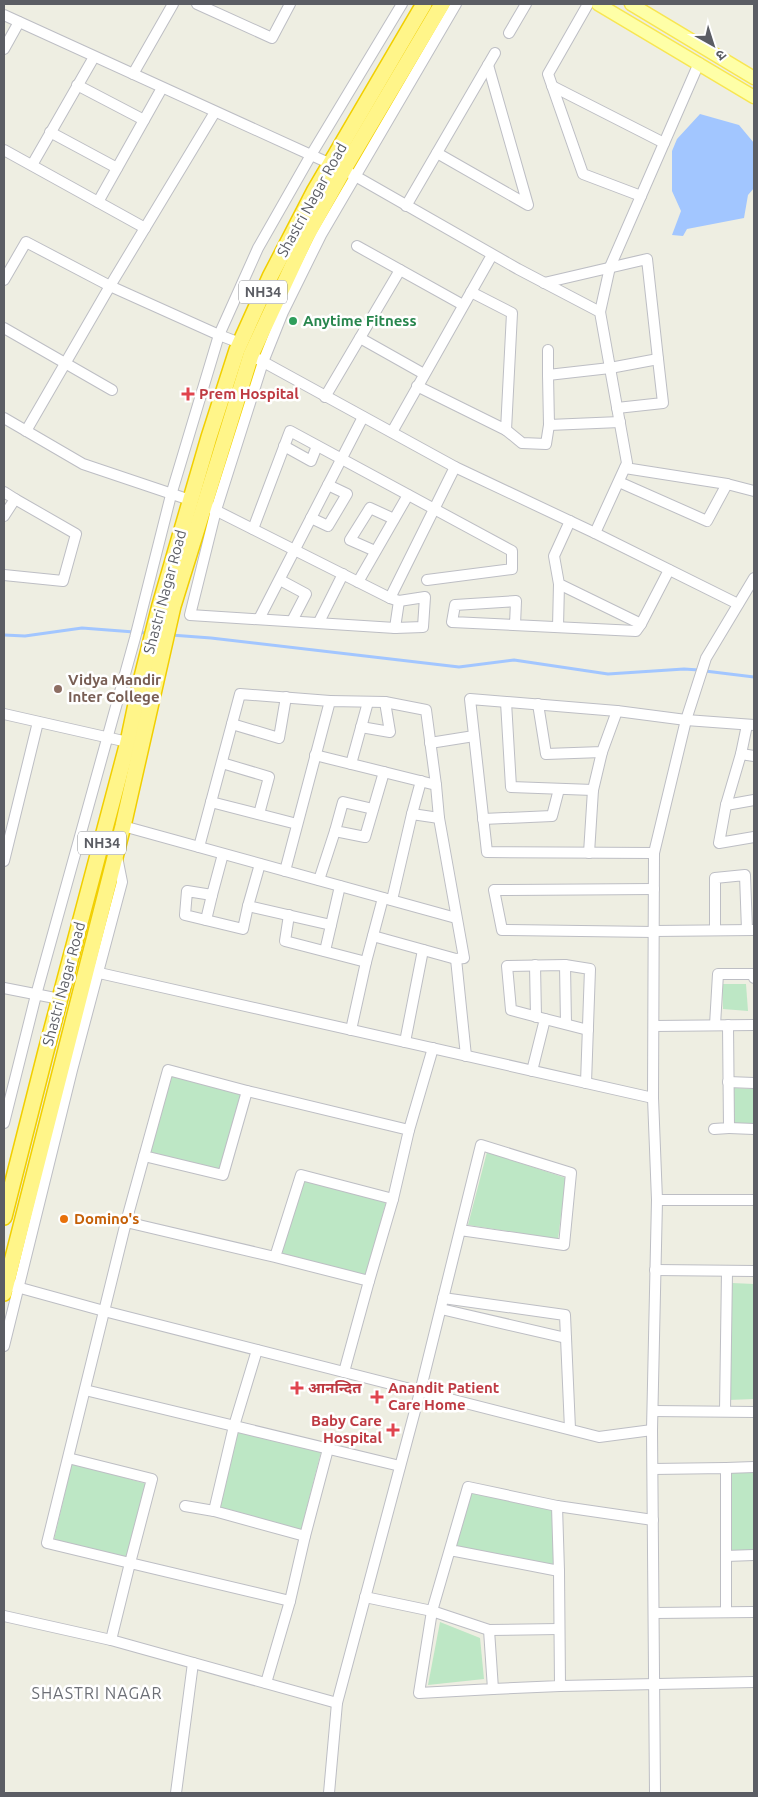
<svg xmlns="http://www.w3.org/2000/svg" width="758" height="1797" font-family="Ubuntu,'Noto Sans Devanagari',sans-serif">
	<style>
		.green { fill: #bde7c5 }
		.water { fill: #a2c6ff }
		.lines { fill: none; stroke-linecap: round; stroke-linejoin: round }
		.stream { stroke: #a2c6ff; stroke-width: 3 }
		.minor-casing { stroke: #bdbec4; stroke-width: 12 }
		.major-casing { stroke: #f8e652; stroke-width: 15 }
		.highway-casing { stroke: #f1cf00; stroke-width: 18 }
		.minor { stroke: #fff; stroke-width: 10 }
		.major { stroke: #feffa7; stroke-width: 12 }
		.highway { stroke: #fff589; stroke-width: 15 }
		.leisure-dot { fill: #2e9e5b; stroke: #fff; stroke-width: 2 }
		.health-dot { fill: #e0444e; stroke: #fff; stroke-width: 2 }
		.education-dot { fill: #8d6e63; stroke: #fff; stroke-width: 2 }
		.food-dot { fill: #e8710a; stroke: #fff; stroke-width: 2 }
		.labels { text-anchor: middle; stroke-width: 5; stroke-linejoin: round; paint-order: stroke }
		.shield { fill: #fff; stroke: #8c8e92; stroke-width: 1 }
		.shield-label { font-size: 14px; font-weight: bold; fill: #5b5d64 }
		.street-label { font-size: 15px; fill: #5b5d64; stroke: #fff }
		.leisure-label { font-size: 15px; font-weight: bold; fill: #27864d; stroke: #fff; text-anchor: start }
		.health-label { font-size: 15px; font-weight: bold; fill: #be3a42; stroke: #fff; text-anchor: start }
		.education-label { font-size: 15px; font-weight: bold; fill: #785e54; stroke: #fff; text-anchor: start }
		.food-label { font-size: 15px; font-weight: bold; fill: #c56008; stroke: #fff; text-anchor: start }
		.neighbourhood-label { font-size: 16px; letter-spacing: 1px; fill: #6c6f76; stroke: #fff }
	</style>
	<rect width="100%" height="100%" fill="#eeeee2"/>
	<g class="green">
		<polygon points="722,984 746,984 748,1011 723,1009"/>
		<polygon points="171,1074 242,1094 219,1170 149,1152"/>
		<polygon points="734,1088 754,1089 754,1124 734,1123"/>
		<polygon points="487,1152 566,1178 558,1239 468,1225"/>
		<polygon points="304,1179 386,1202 366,1275 281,1254"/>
		<polygon points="732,1283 754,1284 754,1399 728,1400"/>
		<polygon points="237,1430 321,1452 301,1530 220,1509"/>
		<polygon points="72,1463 147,1484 126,1557 54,1540"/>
		<polygon points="730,1471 754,1471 754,1550 732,1551"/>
		<polygon points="472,1491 554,1509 554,1565 455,1546"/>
		<polygon points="440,1622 480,1638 484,1679 428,1685"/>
	</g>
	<polygon class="water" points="700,114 739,125 754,143 754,188 748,195 744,218 687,229 683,236 672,235 681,211 672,191 672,151 677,139"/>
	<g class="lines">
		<g class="stream">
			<polyline points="4,635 25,636 82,628 147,633"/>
			<polyline points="171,635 211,638 459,667 514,660 608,674 684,669 699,670"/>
			<polyline points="705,671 754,677"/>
		</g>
		<g class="minor-casing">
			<g id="minor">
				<polyline points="197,4 272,38 290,4"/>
				<polyline points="588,4 548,74 583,174 641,196"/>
				<polyline points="4,15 311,155 258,248 219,335 171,495 135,638 36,995 4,1123"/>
				<polyline points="509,33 526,4"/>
				<polyline points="4,49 19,22"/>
				<polyline points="133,74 173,4"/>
				<polyline points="77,85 144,120"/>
				<polyline points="552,86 664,143"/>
				<polyline points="50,132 117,168"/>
				<polyline points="4,150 145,228"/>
				<polyline points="437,153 528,205 488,65"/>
				<polyline points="331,164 311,155 402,4"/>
				<polyline points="32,165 94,57"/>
				<polyline points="350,173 518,269 600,312 627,463 595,533"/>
				<polyline points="98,202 162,88"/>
				<polyline points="406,206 495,53"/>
				<polyline points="357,246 463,305"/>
				<polyline points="4,280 26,242 110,286 215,112"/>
				<polyline points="544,283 647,259 658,359"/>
				<polyline points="600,312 610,267 699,63"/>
				<polyline points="4,328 112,390"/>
				<polyline points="360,338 424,374"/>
				<polyline points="258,359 455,467 595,533 738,604"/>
				<polyline points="548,375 548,350"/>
				<polyline points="417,386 506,430 512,313 471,292"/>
				<polyline points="325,397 400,270"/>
				<polyline points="617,408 663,403 658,359 610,368 548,375 549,425 620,422"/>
				<polyline points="4,418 83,464 190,500"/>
				<polyline points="506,430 522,443 546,444 549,425"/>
				<polyline points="26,431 110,286 219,335 240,343"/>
				<polyline points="392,432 492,255"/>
				<polyline points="284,446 311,461 317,446"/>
				<polyline points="619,482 707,521 727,484 625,468"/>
				<polyline points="727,484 754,491"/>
				<polyline points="4,492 15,499 4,516"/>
				<polyline points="211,508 390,598 455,467"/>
				<polyline points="311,518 328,526 347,494 328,485"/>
				<polyline points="570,521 554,556 559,584 641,624 669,570"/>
				<polyline points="253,529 290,431 512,551 512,569 427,580"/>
				<polyline points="375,551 350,540 370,508 394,519"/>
				<polyline points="4,575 63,581 76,534 15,499"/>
				<polyline points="280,580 306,594 292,621"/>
				<polyline points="358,582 408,495"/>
				<polyline points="390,598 399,601 395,628 190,615 216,510 263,362 283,312 321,235 456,4"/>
				<polyline points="259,619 363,417"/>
				<polyline points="319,622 343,574"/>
				<path d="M515 625 516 601 455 605 452 622C514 625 575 628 636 631L641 624"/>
				<polyline points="558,627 559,584"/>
				<polyline points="395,628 423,627 425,597 399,601"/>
				<polyline points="506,702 511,787 593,790"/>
				<polyline points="538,704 546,754 602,752 617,711"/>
				<polyline points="4,714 132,743"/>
				<polyline points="232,724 279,738 286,697"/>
				<polyline points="361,727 390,732 385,702"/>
				<polyline points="430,743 474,736"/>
				<polyline points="741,754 747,725"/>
				<polyline points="315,755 436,785 439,818 464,958 456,959 373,936"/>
				<polyline points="222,763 269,777 259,814"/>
				<polyline points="351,764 368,702"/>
				<polyline points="754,800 726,805 719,843 754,837"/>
				<polyline points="211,802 297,824"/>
				<polyline points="726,805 741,754 754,756"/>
				<polyline points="373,809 343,802 335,831 365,837 384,772"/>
				<polyline points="412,814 421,781"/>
				<polyline points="483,819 552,816 559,789"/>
				<polyline points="123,826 456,918"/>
				<polyline points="199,847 240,694 330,701"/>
				<polyline points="589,853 593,790 602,752"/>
				<polyline points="654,853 487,852 470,699 617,711 686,720 754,725"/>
				<polyline points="223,854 212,895 187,891 185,915 243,929 248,906 331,925"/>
				<polyline points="4,861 38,722"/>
				<polyline points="285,871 330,701 385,702 426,710 436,785"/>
				<polyline points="319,880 335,831"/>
				<polyline points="392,900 412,814 439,818"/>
				<polyline points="248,906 260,864"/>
				<polyline points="289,915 285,941 366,962 383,898"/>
				<polyline points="206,920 212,895"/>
				<polyline points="715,930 715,878 745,875 747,930"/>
				<polyline points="654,931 754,930"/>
				<polyline points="654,932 502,930 494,890 654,889"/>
				<polyline points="325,951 340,886"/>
				<polyline points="456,959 466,1056"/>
				<polyline points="535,965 536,1017"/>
				<polyline points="565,965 566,1024"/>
				<polyline points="86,970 653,1098"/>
				<polyline points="4,988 60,999"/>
				<polyline points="545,1019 588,1030"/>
				<polyline points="715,1025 718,974 754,974 754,978"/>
				<polyline points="654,1026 754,1025"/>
				<polyline points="351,1030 366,962"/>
				<polyline points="405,1042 423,950"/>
				<polyline points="532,1071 545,1019 511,1010 507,966 565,965 590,969 586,1083"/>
				<polyline points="728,1082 754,1083"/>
				<polyline points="247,1091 409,1130 393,1199"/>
				<polyline points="729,1128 754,1129"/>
				<polyline points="714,1129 729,1128 728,1025"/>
				<polyline points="409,1130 433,1048"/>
				<polyline points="657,1200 754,1200"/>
				<polyline points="126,1222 168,1070 247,1091 223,1175 144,1156"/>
				<polyline points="655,1270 754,1271"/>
				<polyline points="6,1284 104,1311 599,1437 652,1430"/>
				<polyline points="443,1298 565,1315 570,1429"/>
				<polyline points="441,1309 566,1338"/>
				<polyline points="4,1346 72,1070 122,882 117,857"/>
				<polyline points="257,1350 234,1426 214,1511 305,1536 328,1449"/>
				<polyline points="344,1372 369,1281"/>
				<polyline points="85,1390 400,1466"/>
				<polyline points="653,1411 754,1412"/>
				<polyline points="725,1411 727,1271"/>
				<polyline points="68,1458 152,1479 130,1563 47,1543 126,1222 275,1257 301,1175 393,1199 369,1281 275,1257"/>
				<polyline points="726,1468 754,1467"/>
				<polyline points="653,1469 726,1468 726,1612"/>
				<polyline points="185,1506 214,1511"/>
				<polyline points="557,1506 653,1520"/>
				<polyline points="726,1556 754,1555"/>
				<polyline points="365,1597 432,1611 468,1487 557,1506 559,1571 450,1550"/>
				<polygon points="432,1611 489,1630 493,1689 419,1693"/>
				<polyline points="654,1613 754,1612"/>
				<polyline points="4,1616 111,1640 337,1703 420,1392 481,1145 571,1173 564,1245 460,1230"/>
				<polyline points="489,1630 559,1629"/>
				<polyline points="111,1640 130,1563 290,1601 305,1536"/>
				<polyline points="266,1683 290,1601"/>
				<polyline points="560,1686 754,1682"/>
				<polyline points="493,1689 560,1686 559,1571"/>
				<polyline points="176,1793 193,1663"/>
				<polyline points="329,1793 337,1703"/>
				<polyline points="655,1793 652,1430 657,1200 653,1098 654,853 686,720 706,658 754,578"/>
			</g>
		</g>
		<g class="major-casing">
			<g id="major">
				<polyline points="598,4 754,97"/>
				<polyline points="631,4 754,78"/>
			</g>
		</g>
		<g class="highway-casing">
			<g id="highway">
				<polyline points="4,1217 46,1051 128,742 140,685 160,605 209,437 237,350 270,277 315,190 424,4"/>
				<polyline points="4,1293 123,826 173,606 251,355 306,237 344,169 442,4"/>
			</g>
		</g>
		<use href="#minor" class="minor"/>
		<use href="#major" class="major"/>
		<use href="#highway" class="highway"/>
	</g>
	<circle class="leisure-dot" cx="293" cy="321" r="5"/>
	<g class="health-dot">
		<path d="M185.5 386.5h5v5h5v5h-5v5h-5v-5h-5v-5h5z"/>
		<path d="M294.5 1380.5h5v5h5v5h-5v5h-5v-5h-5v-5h5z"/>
		<path d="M374.5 1389.5h5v5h5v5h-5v5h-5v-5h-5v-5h5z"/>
		<path d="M390.5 1422.5h5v5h5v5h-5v5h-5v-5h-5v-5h5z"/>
	</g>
	<circle class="education-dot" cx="58" cy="689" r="5"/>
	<circle class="food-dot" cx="64" cy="1219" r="5"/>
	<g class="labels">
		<g class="shield">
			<rect x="239" y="280.5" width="48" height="23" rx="4"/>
			<rect x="78" y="831.5" width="48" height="23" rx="4"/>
		</g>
		<g class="shield-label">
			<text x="263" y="297">NH34</text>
			<text x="102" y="848">NH34</text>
		</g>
		<g class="street-label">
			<text transform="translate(312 200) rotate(-61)" y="5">Shastri Nagar Road</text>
			<text transform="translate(165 592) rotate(-75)" y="5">Shastri Nagar Road</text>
			<text transform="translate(64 984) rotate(-75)" y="5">Shastri Nagar Road</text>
		</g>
		<g class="leisure-label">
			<text x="303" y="326">Anytime Fitness</text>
		</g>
		<g class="health-label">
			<text x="199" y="399">Prem Hospital</text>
			<text x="308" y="1393">आनन्दित</text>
			<text x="388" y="1393">Anandit Patient<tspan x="388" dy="17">Care Home</tspan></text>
			<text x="382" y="1426" text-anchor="end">Baby Care<tspan x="382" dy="17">Hospital</tspan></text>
		</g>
		<g class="education-label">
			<text x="68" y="685">Vidya Mandir<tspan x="68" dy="17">Inter College</tspan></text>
		</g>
		<g class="food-label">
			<text x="74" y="1224">Domino's</text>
		</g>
		<g class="neighbourhood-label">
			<text x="97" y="1699">SHASTRI NAGAR</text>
		</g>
	</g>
	<rect width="758" height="1797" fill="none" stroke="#5b5d64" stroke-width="10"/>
	<g transform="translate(713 45) rotate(141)" stroke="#ffffff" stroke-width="4" paint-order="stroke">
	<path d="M0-4L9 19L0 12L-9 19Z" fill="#5b5d64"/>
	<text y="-8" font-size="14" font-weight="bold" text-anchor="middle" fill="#5b5d64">उ</text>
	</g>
</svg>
